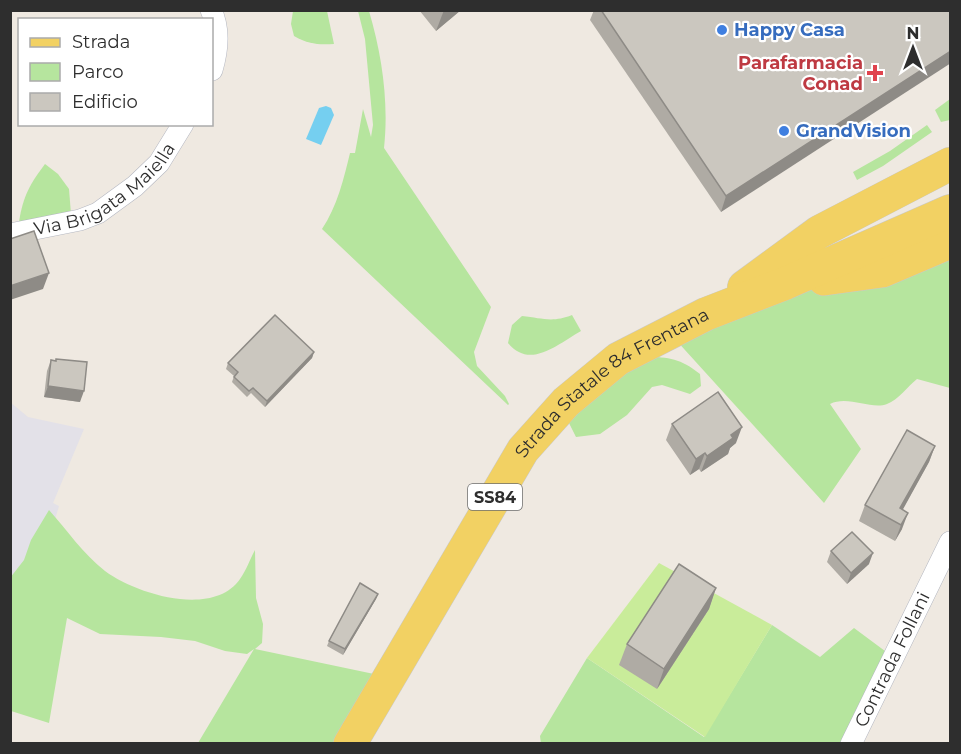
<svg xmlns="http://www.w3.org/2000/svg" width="961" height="754" font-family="Montserrat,sans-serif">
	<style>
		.industrial { fill: #e3e1e8 }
		.green { fill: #b6e59e }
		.pitch { fill: #c9ec9a }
		.water { fill: #75cff0 }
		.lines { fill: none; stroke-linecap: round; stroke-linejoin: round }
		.minor-casing { stroke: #b4b7c1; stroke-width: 22 }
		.primary-casing { stroke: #c9c9c9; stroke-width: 34 }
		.minor { stroke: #fff; stroke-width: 21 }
		.primary { stroke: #f2d163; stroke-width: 33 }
		.wall { fill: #afaba4 }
		.shaded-wall { fill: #8e8b86 }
		.building { fill: #cbc7bf; stroke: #8e8b86; stroke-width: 1.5 }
		.shop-dot { fill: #3f7fe0; stroke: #fff; stroke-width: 2 }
		.health-dot { fill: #e0444e; stroke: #fff; stroke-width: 2 }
		.labels { text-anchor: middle; stroke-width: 4.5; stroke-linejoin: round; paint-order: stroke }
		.shield { fill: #fff; stroke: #6d6d6d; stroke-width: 1.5 }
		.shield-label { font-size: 16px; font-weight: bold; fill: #2e2e2e }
		.shop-label { font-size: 18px; font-weight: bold; fill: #366cbe; stroke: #fff; text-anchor: start }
		.health-label { font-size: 18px; font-weight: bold; fill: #be3a42; stroke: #fff; text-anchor: end }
		.street-label { font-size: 18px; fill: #2e2e2e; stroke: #fff }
	</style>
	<rect width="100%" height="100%" fill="#efe9e1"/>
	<polygon class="industrial" points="10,402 28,417 84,429 53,503 59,506 35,587 11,587"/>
	<g class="green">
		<path d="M293 11H327L334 44C318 45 308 44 294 36L291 24Z"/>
		<path d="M358 11H369C382 55 389 102 384 148L491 307 474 352 477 366 505 396 509 404 508 405 322 229C337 207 344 178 350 153H355L363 109 371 137 373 125 365 39Z"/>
		<polygon points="950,99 950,120 941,122 935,110"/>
		<polygon points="927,125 932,132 883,166 857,180 853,172 890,151"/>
		<path d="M45 164 58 174 69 189 71 214 19 222C23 196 30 184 45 164Z"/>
		<path d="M950 254V388L917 379C908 386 898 400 887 404 871 410 848 395 830 404L861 449 824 503 675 339 763 299Z"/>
		<path d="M572 315 581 331C558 344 530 370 508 343L512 325 522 316C542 318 552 323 572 315Z"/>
		<path d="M645 356C670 358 680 358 700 374L701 386 690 394 662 385 652 387 627 415 600 434 576 437 569 423 571 417Z"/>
		<path d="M49 510C67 530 83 554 105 571 136 594 213 618 240 579 246 571 250 559 255 550L256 598 263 624 262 643 255 649 374 674 333 743H198L254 649 247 654 225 651 195 641 161 637 100 634 67 618 49 723 11 711 10 578 24 560 31 540Z"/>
		<polygon points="772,625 820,657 854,628 889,654 843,743 541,744 540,736 587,658 704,737"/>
	</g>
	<polygon class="pitch" points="659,563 772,625 705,737 587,658"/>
	<polygon class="water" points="326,106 331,108 334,115 321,145 306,139 319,108"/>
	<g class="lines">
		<g class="minor-casing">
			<g id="minor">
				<path d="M211 10C220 29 218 50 212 70"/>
				<path id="s1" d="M10 234 80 220 98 213 135 186 159 163 183 124"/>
				<path id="s2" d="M851 744 950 542"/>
			</g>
		</g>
		<g class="primary-casing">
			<g id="primary">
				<polyline points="824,279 882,271 950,242"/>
				<polyline points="744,287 819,232 950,164"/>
				<path id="s3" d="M350 744 523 450 566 402 618 359 706 314 786 283 950 211"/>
			</g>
		</g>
		<use href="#minor" class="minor"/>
		<use href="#primary" class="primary"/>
	</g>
	<g class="wall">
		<polygon points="419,10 461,10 436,31"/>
		<polygon points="594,10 951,10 721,212 590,20"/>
		<polygon points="314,352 312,358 265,407 251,393 247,397 232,382 234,376 226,369 228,363"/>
		<polygon points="56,359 80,402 44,397 47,371 51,360 55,361"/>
		<polygon points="672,424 736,443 730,448 728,454 701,472 699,469 690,475 666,440"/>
		<polygon points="935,446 929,462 902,510 902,529 895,541 859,521 865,505"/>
		<polygon points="831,551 869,564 847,584 827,562"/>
		<polygon points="716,588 709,609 657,689 619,665 627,644"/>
		<polygon points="378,594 376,599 343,655 327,646 329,641"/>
	</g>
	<g class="shaded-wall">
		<polygon points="444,10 461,10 436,31"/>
		<polygon points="951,51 951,63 721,212 726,196"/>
		<polygon points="49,273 43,289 10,300 10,286"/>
		<polygon points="314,352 312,358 265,407 267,401"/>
		<polygon points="48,386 84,391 80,402 44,397"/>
		<polygon points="742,427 736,443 730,448 728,454 701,472 707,456 731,435"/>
		<polygon points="935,446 929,462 896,522 900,508"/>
		<polygon points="705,453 699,469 690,475 696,459"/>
		<polygon points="908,513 902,529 895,541 901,525"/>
		<polygon points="873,553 869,564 847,584 851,573"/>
		<polygon points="716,588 709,609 657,689 664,669"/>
		<polygon points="378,594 376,599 343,655 345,649"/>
	</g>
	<g class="building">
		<polygon points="601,10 951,10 951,51 726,196"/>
		<polygon points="34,231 49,273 10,286 10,239"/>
		<polygon points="275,315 314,352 267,401 253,388 249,391 234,377 238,372 228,363"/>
		<polygon points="56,359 87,362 84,391 48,386 51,360 56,361"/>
		<polygon points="718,392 742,427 731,435 733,438 707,456 705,453 696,459 672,424"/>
		<polygon points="907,430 935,446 900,508 908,513 901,525 865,505"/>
		<polygon points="852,532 873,553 851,573 831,551"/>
		<polygon points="679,564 716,588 664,669 627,644"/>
		<polygon points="360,583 378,594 345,649 329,641"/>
	</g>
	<g class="shop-dot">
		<circle cx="722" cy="30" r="6"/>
		<circle cx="784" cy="131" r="6"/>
	</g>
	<path class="health-dot" d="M872 64h6v6h6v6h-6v6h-6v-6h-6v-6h6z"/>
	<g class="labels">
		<rect class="shield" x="468" y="484" width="54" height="26" rx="4.5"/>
		<g class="shield-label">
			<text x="495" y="503">SS84</text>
		</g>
		<g class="shop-label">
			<text x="734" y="36">Happy Casa</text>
			<text x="796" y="137">GrandVision</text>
		</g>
		<g class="health-label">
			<text x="863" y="69">Parafarmacia<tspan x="863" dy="21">Conad</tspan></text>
		</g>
		<g class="street-label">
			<text dy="6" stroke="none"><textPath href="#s1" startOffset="108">Via Brigata Maiella</textPath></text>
			<text dy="6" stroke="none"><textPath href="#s3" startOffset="454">Strada Statale 84 Frentana</textPath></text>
			<text dy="6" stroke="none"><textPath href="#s2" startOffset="94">Contrada Follani</textPath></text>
		</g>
	</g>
	<rect width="961" height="754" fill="none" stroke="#2e2e2e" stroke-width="24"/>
	<rect x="18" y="18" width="195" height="108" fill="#ffffff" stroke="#ababab" stroke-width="1.5"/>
	<rect x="30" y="38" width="30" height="9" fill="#f2d163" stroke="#ababab" stroke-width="1.5"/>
	<text x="72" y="48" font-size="18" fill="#2e2e2e">Strada</text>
	<rect x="30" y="63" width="30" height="18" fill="#b6e59e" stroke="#ababab" stroke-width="1.5"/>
	<text x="72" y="78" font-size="18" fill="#2e2e2e">Parco</text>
	<rect x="30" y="93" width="30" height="18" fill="#cbc7bf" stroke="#ababab" stroke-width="1.5"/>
	<text x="72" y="108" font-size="18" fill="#2e2e2e">Edificio</text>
	<g transform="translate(913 48)" stroke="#ffffff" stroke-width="4.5" paint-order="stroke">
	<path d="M0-4.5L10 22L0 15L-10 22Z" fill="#2e2e2e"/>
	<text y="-9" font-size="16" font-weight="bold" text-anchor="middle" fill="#2e2e2e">N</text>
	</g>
</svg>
